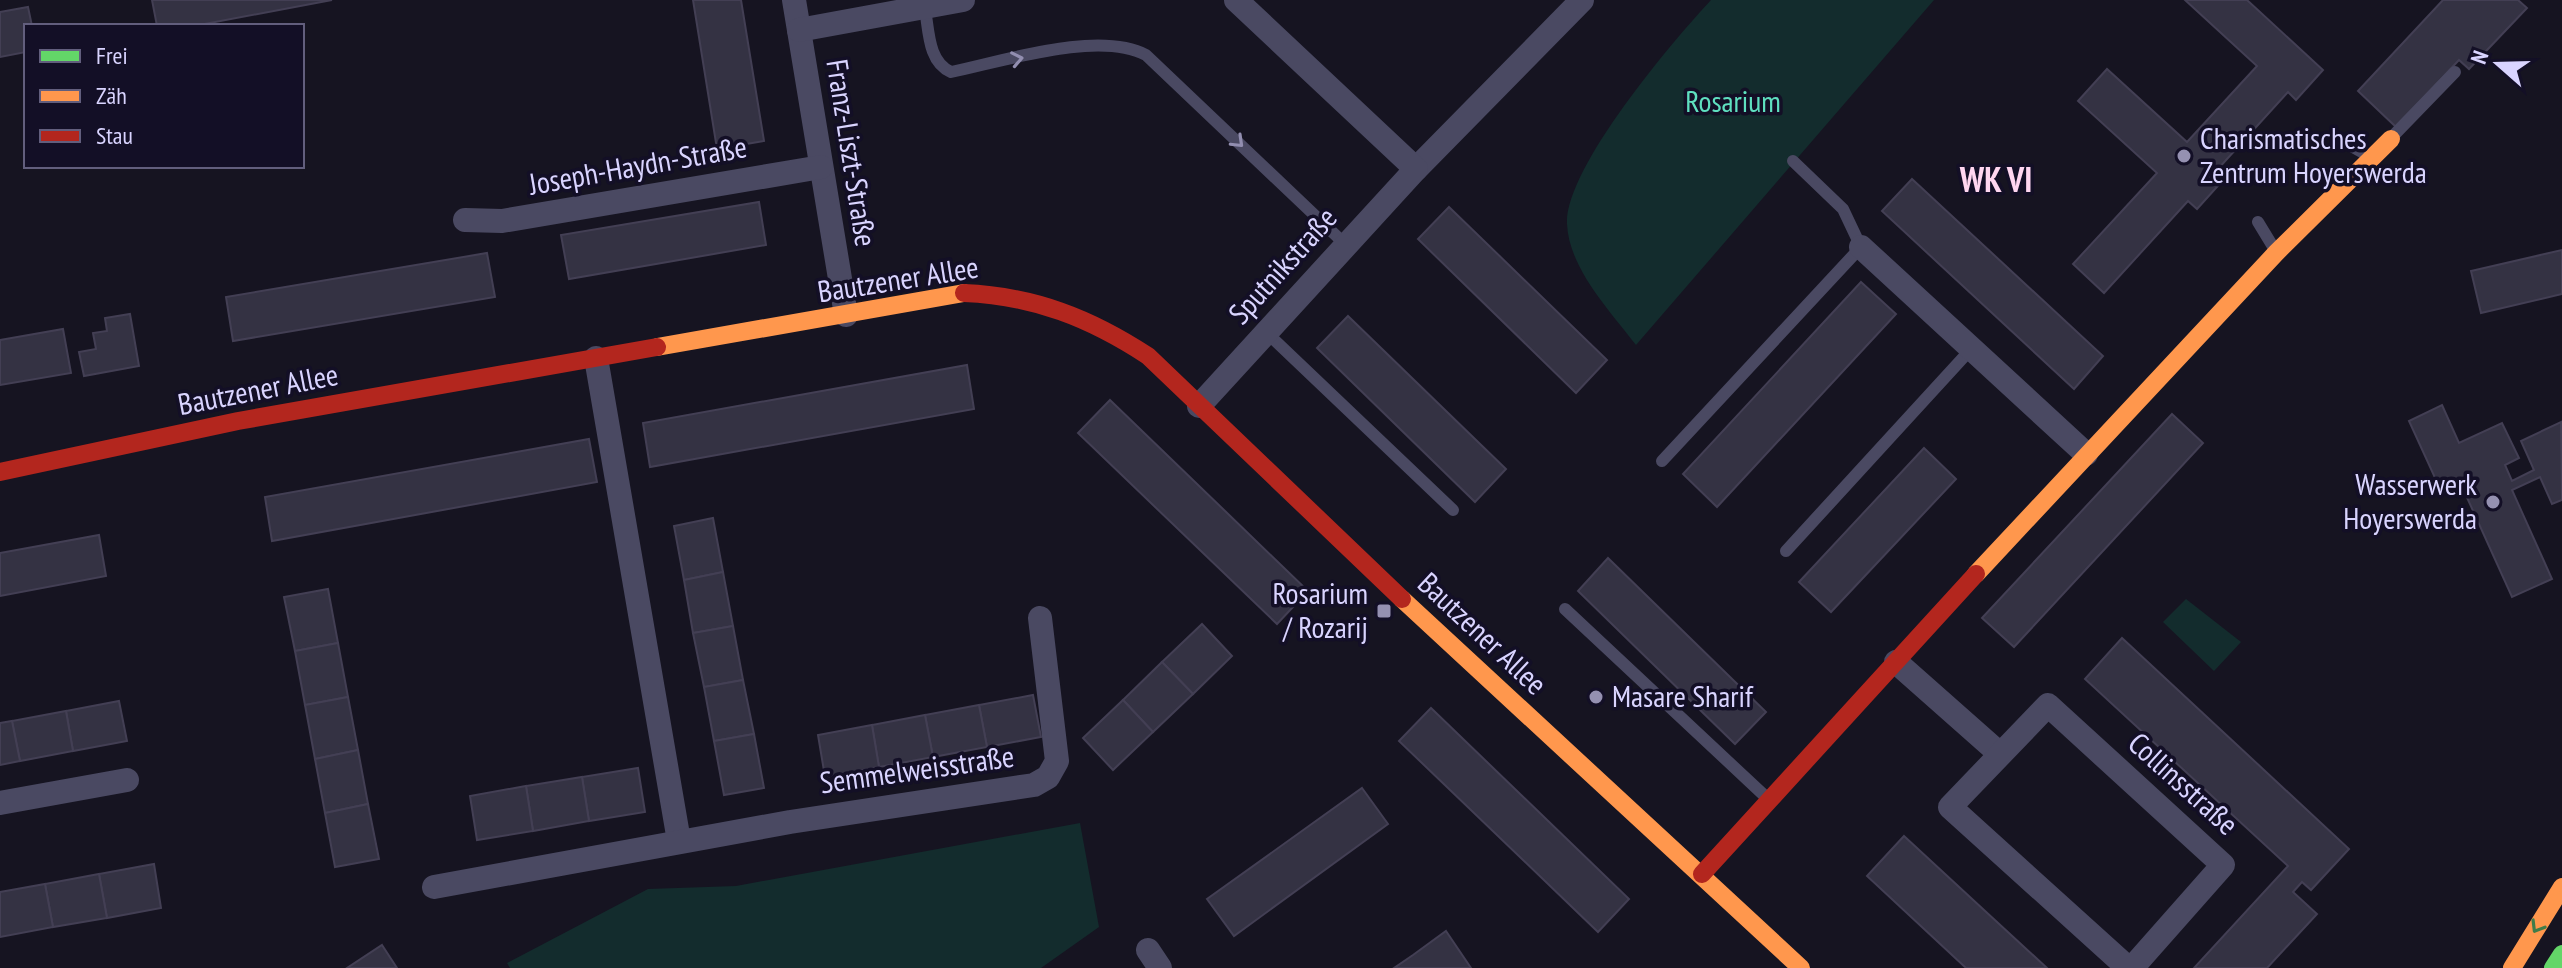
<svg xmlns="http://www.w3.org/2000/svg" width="2562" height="968" font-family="'PT Sans Narrow',sans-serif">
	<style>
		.park { fill: #132c2d }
		.building { fill: #343243; stroke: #433f54; stroke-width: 2 }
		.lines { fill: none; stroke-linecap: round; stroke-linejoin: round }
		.lane { stroke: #4a4962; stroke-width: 12 }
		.street { stroke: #4a4962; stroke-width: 24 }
		.fast { stroke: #63d668; stroke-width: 18 }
		.slow { stroke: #ff974d; stroke-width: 18 }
		.jam { stroke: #b3261e; stroke-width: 18 }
		.oneway { stroke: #928eb0 }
		.oneway2 { stroke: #3f7c4a }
		.poi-dot { fill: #9591b1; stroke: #130f26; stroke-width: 3 }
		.labels { text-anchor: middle; stroke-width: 7; stroke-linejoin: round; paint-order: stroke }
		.park-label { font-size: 30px; fill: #5fe0c0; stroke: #130f26 }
		.poi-label { font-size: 30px; fill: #d9d4ff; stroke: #130f26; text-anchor: start }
		.street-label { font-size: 30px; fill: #d9d4ff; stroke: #130f26 }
		.quarter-label { font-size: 34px; font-weight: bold; fill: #ffd6f0; stroke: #130f26 }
	</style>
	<rect width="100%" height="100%" fill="#161421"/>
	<g class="park">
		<path d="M1711 0H1934L1636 345C1611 312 1569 269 1567 224 1565 168 1672 42 1711 0Z"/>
		<polygon points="2186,599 2241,642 2214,671 2163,622"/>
		<polygon points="1080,823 1099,927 1041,968 510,968 507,963 648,889 736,886"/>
	</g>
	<g class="building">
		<polygon points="152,0 332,0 194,26 157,26"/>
		<polygon points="693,0 741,0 764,141 717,149"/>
		<polygon points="2185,0 2247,0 2323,70 2296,100 2288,92 2217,170 2225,178 2197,209 2188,201 2104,293 2073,264 2157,173 2078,101 2107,69 2187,142 2257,66"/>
		<polygon points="2443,0 2518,0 2527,8 2469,69 2459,60 2396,127 2358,91"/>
		<polygon points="28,7 32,26 26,26 26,52 0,57 0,12"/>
		<polygon points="1912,179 2103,356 2074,389 1882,211"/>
		<polygon points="759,202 766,245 569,279 561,235"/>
		<polygon points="1449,207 1607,360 1576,393 1418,239"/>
		<polygon points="2562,250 2562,294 2481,313 2471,271"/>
		<polygon points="487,253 495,297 233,341 226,297"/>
		<polygon points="1861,282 1896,314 1717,507 1683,474"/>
		<polygon points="130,314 139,366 84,376 79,352 96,349 93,333 107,331 105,318"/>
		<polygon points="1348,316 1506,469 1475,502 1317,348"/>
		<polygon points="63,329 71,373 0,385 0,340"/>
		<polygon points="967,365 974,409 650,467 643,423"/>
		<polygon points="1110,400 1308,591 1277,624 1078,433"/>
		<polygon points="2442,405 2459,443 2502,423 2519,458 2505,465 2512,481 2534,470 2521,441 2561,422 2562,500 2552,504 2540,477 2512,490 2552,579 2512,597 2460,482 2441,491 2409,421"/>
		<polygon points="2172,414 2203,443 2014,647 1982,618"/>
		<polygon points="589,439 597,482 272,541 265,497"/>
		<polygon points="1924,448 1956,479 1831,612 1799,582"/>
		<polygon points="713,518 723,572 684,580 674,526"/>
		<polygon points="99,535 106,576 0,596 0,553"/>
		<polygon points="1608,558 1766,712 1735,744 1578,591"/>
		<polygon points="723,572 733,626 693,633 684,580"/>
		<polygon points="328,589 338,643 295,651 284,597"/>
		<polygon points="1202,624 1232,656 1193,694 1162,662"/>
		<polygon points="733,626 743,680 704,687 693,633"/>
		<polygon points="2122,638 2349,849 2311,890 2302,882 2293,892 2317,914 2267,968 2194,968 2288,866 2085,679"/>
		<polygon points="338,643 348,697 305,705 295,651"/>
		<polygon points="1162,662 1193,694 1153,732 1123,700"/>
		<polygon points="743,680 754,734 714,741 704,687"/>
		<polygon points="1033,695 1041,737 987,747 979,705"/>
		<polygon points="348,697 358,750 315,759 305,705"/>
		<polygon points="1123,700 1153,732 1113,770 1083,738"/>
		<polygon points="119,701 127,741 73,751 66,711"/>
		<polygon points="979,705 987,747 933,757 925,715"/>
		<polygon points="1431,708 1629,899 1598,932 1399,741"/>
		<polygon points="66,711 73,751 20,761 12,721"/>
		<polygon points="925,715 933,757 879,767 872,725"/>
		<polygon points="12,721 20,761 0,765 0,723"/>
		<polygon points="872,725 879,767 825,777 818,735"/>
		<polygon points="754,734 764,788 724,795 714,741"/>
		<polygon points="358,750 368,804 325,813 315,759"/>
		<polygon points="638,768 645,812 589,821 582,777"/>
		<polygon points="582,777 589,821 533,831 526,786"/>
		<polygon points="526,786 533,831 477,840 470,796"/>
		<polygon points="1362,788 1388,824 1234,936 1207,899"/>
		<polygon points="368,804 379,859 335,867 325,813"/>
		<polygon points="1904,836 1984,910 2047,968 1966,968 1867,876"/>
		<polygon points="154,864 161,908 107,918 99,874"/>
		<polygon points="99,874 107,918 53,927 45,884"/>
		<polygon points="45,884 53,927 0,937 0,892"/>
		<polygon points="1446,931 1471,968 1394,968 1413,955"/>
		<polygon points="382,945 397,968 347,968"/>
	</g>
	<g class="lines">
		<g class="lane">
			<path d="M925 9C929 31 928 62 951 72 1004 61 1099 30 1146 55L1346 245"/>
			<polyline points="2393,136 2455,72"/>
			<polyline points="2337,138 2369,156"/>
			<polyline points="2258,222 2275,250"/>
			<polyline points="1266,332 1453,510"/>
			<polyline points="1662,461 1861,247 1843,209 1793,161"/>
			<polyline points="1786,551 1972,348"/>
			<polyline points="1565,609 1767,798"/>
		</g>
		<g class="street">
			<polyline points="794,0 846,315"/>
			<polyline points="799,30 963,0"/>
			<polyline points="1416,169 1582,0"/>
			<polyline points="465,220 502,221 821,167"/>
			<polyline points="1861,247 2086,454"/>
			<polyline points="596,358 679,841"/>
			<polyline points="1199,406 1416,169 1236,0"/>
			<polyline points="1896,662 2000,754"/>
			<polyline points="0,803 127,780"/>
			<polyline points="434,887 790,822 1034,785 1048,777 1057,761 1040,618"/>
			<polyline points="1148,950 1160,968"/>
			<polyline points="2128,968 1950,807 2048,705 2223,865 2132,968"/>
		</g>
		<polyline class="fast" points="2553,968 2562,954"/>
		<g class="slow">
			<polyline points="657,347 964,293"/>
			<polyline points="1976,574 2276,253 2391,139"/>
			<polyline points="1402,599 1801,968"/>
			<polyline points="2512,968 2562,887"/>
		</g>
		<g class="jam">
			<path d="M964 293C1034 296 1090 318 1148 356L1402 599"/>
			<polyline points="0,472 238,421 657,347"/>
			<polyline points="1702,874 1976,574"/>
		</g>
	</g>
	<defs><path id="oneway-chevron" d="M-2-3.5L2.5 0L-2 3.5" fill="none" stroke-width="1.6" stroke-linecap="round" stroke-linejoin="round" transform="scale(2)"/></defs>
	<g class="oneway">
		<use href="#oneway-chevron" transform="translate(1017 59) rotate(-11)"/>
		<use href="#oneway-chevron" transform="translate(1238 142) rotate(44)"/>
	</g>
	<use class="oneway2" href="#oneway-chevron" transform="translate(2537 927) rotate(121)"/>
	<g class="poi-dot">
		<circle cx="2184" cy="156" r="8"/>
		<circle cx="2493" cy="502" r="8"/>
		<rect x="1376" y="603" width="16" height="16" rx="4"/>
		<circle cx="1596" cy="697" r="8"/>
	</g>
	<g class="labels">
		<g class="park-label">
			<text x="1733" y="112">Rosarium</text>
		</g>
		<g class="poi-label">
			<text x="2200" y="149">Charismatisches<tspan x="2200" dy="34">Zentrum Hoyerswerda</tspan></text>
			<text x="2477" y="495" text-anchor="end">Wasserwerk<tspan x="2477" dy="34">Hoyerswerda</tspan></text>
			<text x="1368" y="604" text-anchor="end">Rosarium<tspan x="1368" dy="34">/ Rozarij</tspan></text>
			<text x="1612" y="707">Masare Sharif</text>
		</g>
		<g class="street-label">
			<text transform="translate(851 153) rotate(81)" y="10">Franz-Liszt-Straße</text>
			<text transform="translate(638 166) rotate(-10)" y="10">Joseph-Haydn-Straße</text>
			<text transform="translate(1283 266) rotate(-48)" y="10">Sputnikstraße</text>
			<text transform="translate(898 280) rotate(-9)" y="10">Bautzener Allee</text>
			<text transform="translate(258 390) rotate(-11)" y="10">Bautzener Allee</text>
			<text transform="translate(1482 634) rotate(43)" y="10">Bautzener Allee</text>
			<text transform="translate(917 770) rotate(-8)" y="10">Semmelweisstraße</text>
			<text transform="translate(2183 784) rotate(42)" y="10">Collinsstraße</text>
		</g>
		<g class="quarter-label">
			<text x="1996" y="192">WK VI</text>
		</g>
	</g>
	<rect x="24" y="24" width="280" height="144" fill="#130f26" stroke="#625e7d" stroke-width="2"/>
	<rect x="40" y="50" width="40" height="12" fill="#63d668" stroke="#625e7d" stroke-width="2"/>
	<text x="96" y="64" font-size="24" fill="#d9d4ff">Frei</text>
	<rect x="40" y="90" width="40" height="12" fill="#ff974d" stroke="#625e7d" stroke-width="2"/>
	<text x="96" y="104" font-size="24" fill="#d9d4ff">Zäh</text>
	<rect x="40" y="130" width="40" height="12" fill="#b3261e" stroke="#625e7d" stroke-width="2"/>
	<text x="96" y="144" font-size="24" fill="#d9d4ff">Stau</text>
	<g transform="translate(2498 64) rotate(290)" stroke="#130f26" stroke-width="6" paint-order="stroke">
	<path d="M0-6L14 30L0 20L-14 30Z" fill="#d9d4ff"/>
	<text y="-12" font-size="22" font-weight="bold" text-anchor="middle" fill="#d9d4ff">N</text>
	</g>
</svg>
